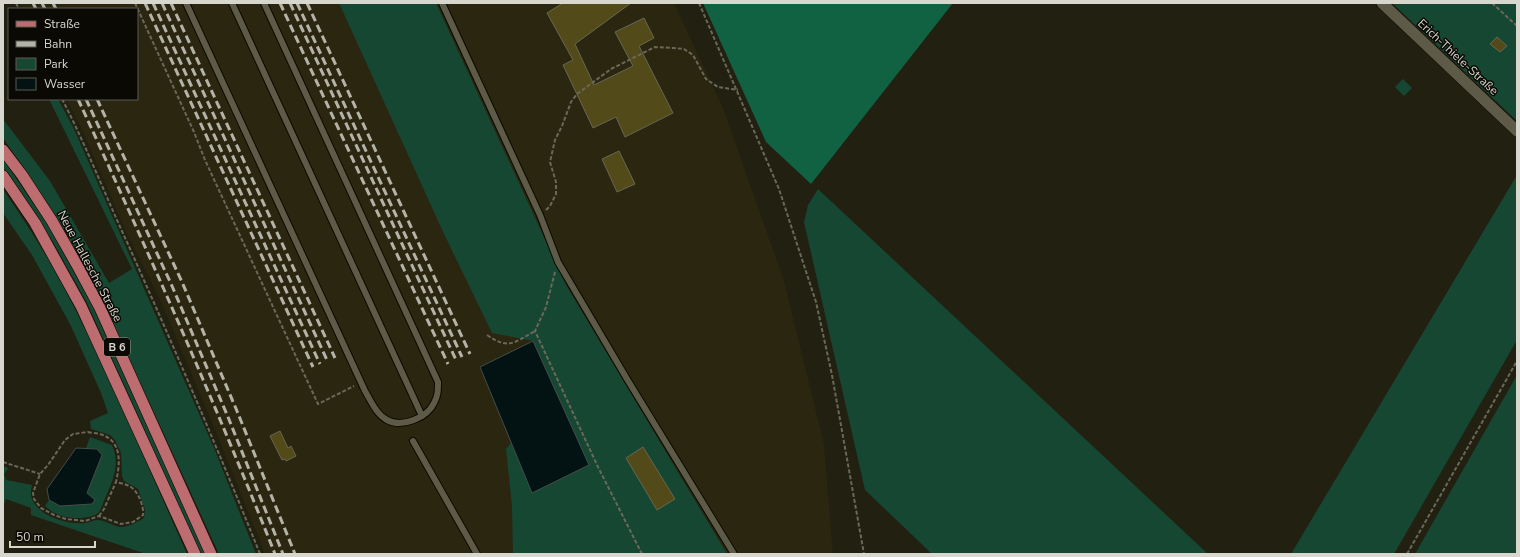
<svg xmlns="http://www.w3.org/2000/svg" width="1520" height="557" font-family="'Nunito Sans',sans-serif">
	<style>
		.built { fill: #2a260f }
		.green { fill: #164732 }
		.forest { fill: #106243 }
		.water { fill: #031313; stroke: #434e4b }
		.building { fill: #524a19; stroke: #696654 }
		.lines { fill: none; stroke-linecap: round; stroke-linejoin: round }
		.service-casing { stroke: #0c0900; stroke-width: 8 }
		.minor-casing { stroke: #0c0900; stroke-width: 12 }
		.primary-casing { stroke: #0c0900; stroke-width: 12 }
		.path { stroke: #6a685a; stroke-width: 2; stroke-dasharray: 4 2; stroke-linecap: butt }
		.service { stroke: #5d5a48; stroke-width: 6 }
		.minor { stroke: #5d5a48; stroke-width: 11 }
		.primary { stroke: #bd6d70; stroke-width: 11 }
		.rail { stroke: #b4b3a8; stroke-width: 3; stroke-dasharray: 8 4; stroke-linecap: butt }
		.labels { text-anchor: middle; stroke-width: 3; stroke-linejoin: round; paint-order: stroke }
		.shield { fill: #0a0904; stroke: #9a9991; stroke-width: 1 }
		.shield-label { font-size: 11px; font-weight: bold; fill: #d8d7cd }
		.street-label { font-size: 12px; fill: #d8d7cd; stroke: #0a0904 }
	</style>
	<rect width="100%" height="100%" fill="#222010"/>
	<polygon class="built" points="19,3 674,3 723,108 784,281 824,444 833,554 265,554 220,442 163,306 124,227 80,125 66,99 137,99 137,9 23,9"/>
	<g class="green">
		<polygon points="339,3 436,3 566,285 727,554 513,554 512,506 506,449 511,443 532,493 588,465 533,341 492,333 444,234"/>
		<polygon points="1392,3 1517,3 1517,121"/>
		<polygon points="1403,79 1412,88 1404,96 1395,87"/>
		<polygon points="49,99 58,99 74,129 214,448 256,554 219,554 99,293 55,214 3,138 3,119 50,181 109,283 132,269"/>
		<polygon points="3,159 47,224 91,303 205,554 201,554 87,303 53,242 3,167"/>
		<polygon points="1517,175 1517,340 1394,554 1291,554"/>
		<path d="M3 189C23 219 44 250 61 282 108 370 146 463 187 554H146L31 515V508L6 499 3 505V467H7L8 469 4 474 6 480 32 485C31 491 30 496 33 501 41 517 68 525 85 523 89 523 93 520 97 520 106 520 112 526 121 527 128 527 138 522 144 518L145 510 138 489 124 481 122 476 121 453 115 440 110 435 91 429 90 421 108 413 101 393 71 326 32 255 3 213Z"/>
		<polygon points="818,189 1208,554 932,554 865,490 804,222 808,205"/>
		<polygon points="1517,375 1517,554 1415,554"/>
		<path d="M90 437 112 445C121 466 112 481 104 501 102 505 101 511 97 514 87 520 65 519 55 513 51 512 48 508 45 506L49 500 60 506 87 494 102 455 97 449 86 448Z"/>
	</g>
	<polygon class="forest" points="703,3 953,3 811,184 766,142"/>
	<g class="water">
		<polygon points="533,341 589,465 532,493 480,367"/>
		<polygon points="76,448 97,449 102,455 87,493 95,500 92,504 60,506 49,500 47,489"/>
	</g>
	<g class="building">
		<polygon points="563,3 631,3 575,44 594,85 633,66 615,32 644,18 654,38 639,46 673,113 625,137 616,117 593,128 563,65 573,60 547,13"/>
		<polygon points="1497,37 1507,46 1500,52 1490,44"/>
		<polygon points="619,151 635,184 617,192 602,159"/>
		<polygon points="280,431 288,448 291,446 296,456 286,461 285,459 282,460 270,436"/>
		<polygon points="643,447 675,499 657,510 626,458"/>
	</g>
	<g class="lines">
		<g class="service-casing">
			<g id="service">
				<path d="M186 3 365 391C371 401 376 414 387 420 402 428 427 418 434 403 438 396 438 390 438 382L264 3"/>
				<polyline points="232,3 422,416"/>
				<polyline points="442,3 540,215 558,262 627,379 734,554"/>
				<polyline points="413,441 477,554"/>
			</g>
		</g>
		<g class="minor-casing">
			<polyline id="minor" points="1382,3 1517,131"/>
		</g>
		<g class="primary-casing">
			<g id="primary">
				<polyline points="3,150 22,175 52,221 77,265 100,308 211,554"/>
				<polyline points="3,176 35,223 81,306 195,554"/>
			</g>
		</g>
		<g class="path">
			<polyline points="16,3 19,9"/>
			<polyline points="135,3 194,132 205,160 318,404 354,386"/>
			<polyline points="699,3 779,189 816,302 832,375 864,554"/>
			<polyline points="1492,3 1517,26"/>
			<path d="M62 99C86 145 105 195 127 242 173 345 218 449 260 554"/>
			<polyline points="546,210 550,206 556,194 556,182 550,162 555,140 562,126 571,102 577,94 611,69 655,47 674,48 684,49 693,55 706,79 718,87 738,90"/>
			<polyline points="555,272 546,307 535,331 598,467 642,554"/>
			<path d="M487 335C509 350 513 343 535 331"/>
			<path d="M88 432C91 433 96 433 100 434 123 441 120 464 116 482 120 483 125 484 129 486 138 490 144 506 143 515L133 522 121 524 99 516 85 521 66 519 54 515 41 508 34 499 33 493 40 474 48 465 65 440 73 434Z"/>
			<polyline points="3,462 40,474"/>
			<polyline points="99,516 104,509 116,482"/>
			<polyline points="1407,554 1517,361"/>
		</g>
		<use href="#service" class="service"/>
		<use href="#minor" class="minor"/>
		<use href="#primary" class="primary"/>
		<g class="rail">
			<polyline points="33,3 36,9"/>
			<polyline points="42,3 45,9"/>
			<polyline points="53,3 56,9"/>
			<polyline points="145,3 313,367"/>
			<polyline points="153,3 320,364"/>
			<polyline points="162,3 327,360"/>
			<polyline points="171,3 335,358"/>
			<polyline points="280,3 448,364"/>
			<polyline points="290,3 456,360"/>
			<polyline points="297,3 462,357"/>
			<polyline points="307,3 470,354"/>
			<path d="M78 99C147 249 214 400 275 554"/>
			<polyline points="86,99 172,286 228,417 283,554"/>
			<polyline points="97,99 182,282 237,411 295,554"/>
		</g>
	</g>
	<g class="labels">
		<rect class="shield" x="104" y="338" width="26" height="18" rx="3"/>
		<g class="shield-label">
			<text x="117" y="351">B 6</text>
		</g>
		<g class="street-label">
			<text transform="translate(1458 57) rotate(43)" y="4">Erich-Thiele-Straße</text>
			<text transform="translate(90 266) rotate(62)" y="4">Neue Hallesche Straße</text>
		</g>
	</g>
	<rect width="1520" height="557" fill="none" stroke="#d8d7cd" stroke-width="8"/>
	<rect x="8" y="8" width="130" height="92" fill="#0a0904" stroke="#5c5b54"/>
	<rect x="16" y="21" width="20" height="6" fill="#bd6d70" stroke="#5c5b54"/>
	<text x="44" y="28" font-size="12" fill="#d8d7cd">Straße</text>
	<rect x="16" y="41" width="20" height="6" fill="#b4b3a8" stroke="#5c5b54"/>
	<text x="44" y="48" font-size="12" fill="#d8d7cd">Bahn</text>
	<rect x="16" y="58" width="20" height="12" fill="#164732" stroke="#5c5b54"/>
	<text x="44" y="68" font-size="12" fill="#d8d7cd">Park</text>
	<rect x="16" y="78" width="20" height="12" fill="#031313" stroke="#5c5b54"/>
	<text x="44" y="88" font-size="12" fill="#d8d7cd">Wasser</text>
	<path d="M10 541v6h85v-6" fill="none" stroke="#d8d7cd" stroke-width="2"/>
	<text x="16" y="541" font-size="12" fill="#d8d7cd" stroke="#0a0904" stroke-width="3" paint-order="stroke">50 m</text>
</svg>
